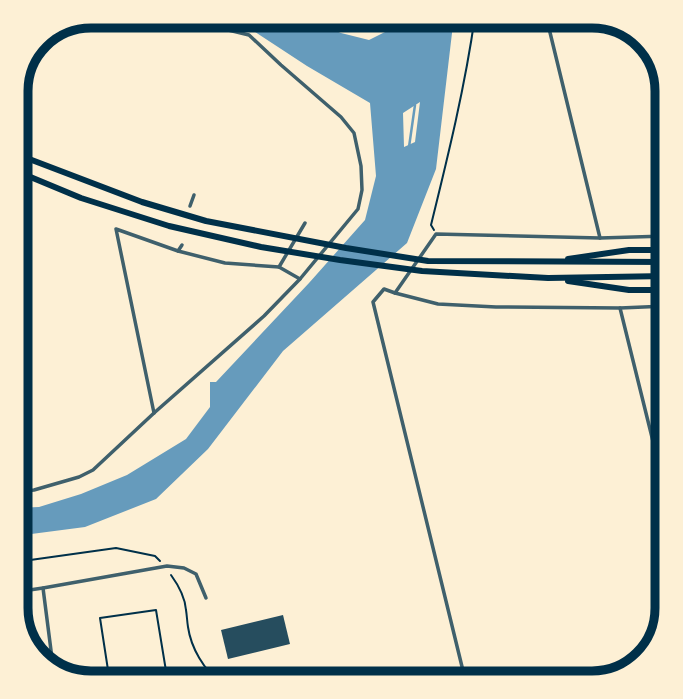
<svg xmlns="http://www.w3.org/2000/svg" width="683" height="699" font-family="'Asap Condensed',sans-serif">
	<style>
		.water { fill: #669bbc; fill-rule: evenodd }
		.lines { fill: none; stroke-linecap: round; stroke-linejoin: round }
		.stream { stroke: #669bbc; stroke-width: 2.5 }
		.building { fill: #264d5e }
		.path { stroke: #003049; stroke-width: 2 }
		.minor { stroke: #3f606c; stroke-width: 3.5 }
		.tertiary { stroke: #3f606c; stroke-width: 4.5 }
		.trunk { stroke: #003049; stroke-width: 6 }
		.rim { fill: none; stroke: #003049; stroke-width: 9 }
	</style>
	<rect width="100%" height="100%" fill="#fdf0d5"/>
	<path class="water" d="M221 16H300L341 33 369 40 395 27 403 16H454L436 169 407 243 283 351 208 449 156 499 85 527 16 536V508L39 507 81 494 127 475 186 439 210 407V382H216L309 283 365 220 376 176 370 103 307 66 237 20ZM420 102 415 142 404 147 403 113Z"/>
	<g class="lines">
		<polyline class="stream" points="409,147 415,105"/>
	</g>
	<polygon class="building" points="283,615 290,644 228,659 221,630"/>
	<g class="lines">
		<g class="path">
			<path d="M434 230 431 225C448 156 465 87 475 16"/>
			<polyline points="16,562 116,548 155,556 160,561"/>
			<path d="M171 575C179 586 185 597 186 610 187 616 187 621 188 627 191 648 204 670 221 683"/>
			<polyline points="248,676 249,683"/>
			<polyline points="110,683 100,618 156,610 167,677 170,683"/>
			<polyline points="120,683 166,677"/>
			<polyline points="238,683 248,675"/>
			<polyline points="254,683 273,673 288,676 291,683"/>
		</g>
		<g class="minor">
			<polyline points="546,16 600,238"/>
			<polyline points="190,206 194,195"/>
			<polyline points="667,236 600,238 436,234 395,293 438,304 496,307 620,308 667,306"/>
			<polyline points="178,251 182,245"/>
			<polyline points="279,267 305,223"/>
			<polyline points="395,293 384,289 373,302 466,683"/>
			<polyline points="620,308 667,498"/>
			<polyline points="154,413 116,229 178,251 225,263 279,267 300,279"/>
			<polyline points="16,492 34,490 79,477 93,470 154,413 264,316 300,279 358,209 362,190 361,166 354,133 341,117 281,65 249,35 170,16"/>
			<polyline points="43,588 53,666"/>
			<polyline points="16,592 43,588 167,566 184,568 196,574 206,598"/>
			<polyline points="637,667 643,661"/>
		</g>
		<polyline class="tertiary" points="38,41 46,33"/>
		<g class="trunk">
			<polyline points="16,154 142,202 206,221 346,248 428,261 667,262"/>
			<polyline points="16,171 81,198 169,226 261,247 340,260 422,271 548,278 667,276"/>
			<polyline points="568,259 629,250 667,250"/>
			<polyline points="568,281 629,290 667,290"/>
		</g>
	</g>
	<path d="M0 0H683V699H0ZM91 28H592A63 63 0 0 1 655 91V608A63 63 0 0 1 592 671H91A63 63 0 0 1 28 608V91A63 63 0 0 1 91 28Z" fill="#fdf0d5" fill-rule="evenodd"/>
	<path class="rim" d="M91 28H592A63 63 0 0 1 655 91V608A63 63 0 0 1 592 671H91A63 63 0 0 1 28 608V91A63 63 0 0 1 91 28Z"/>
</svg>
